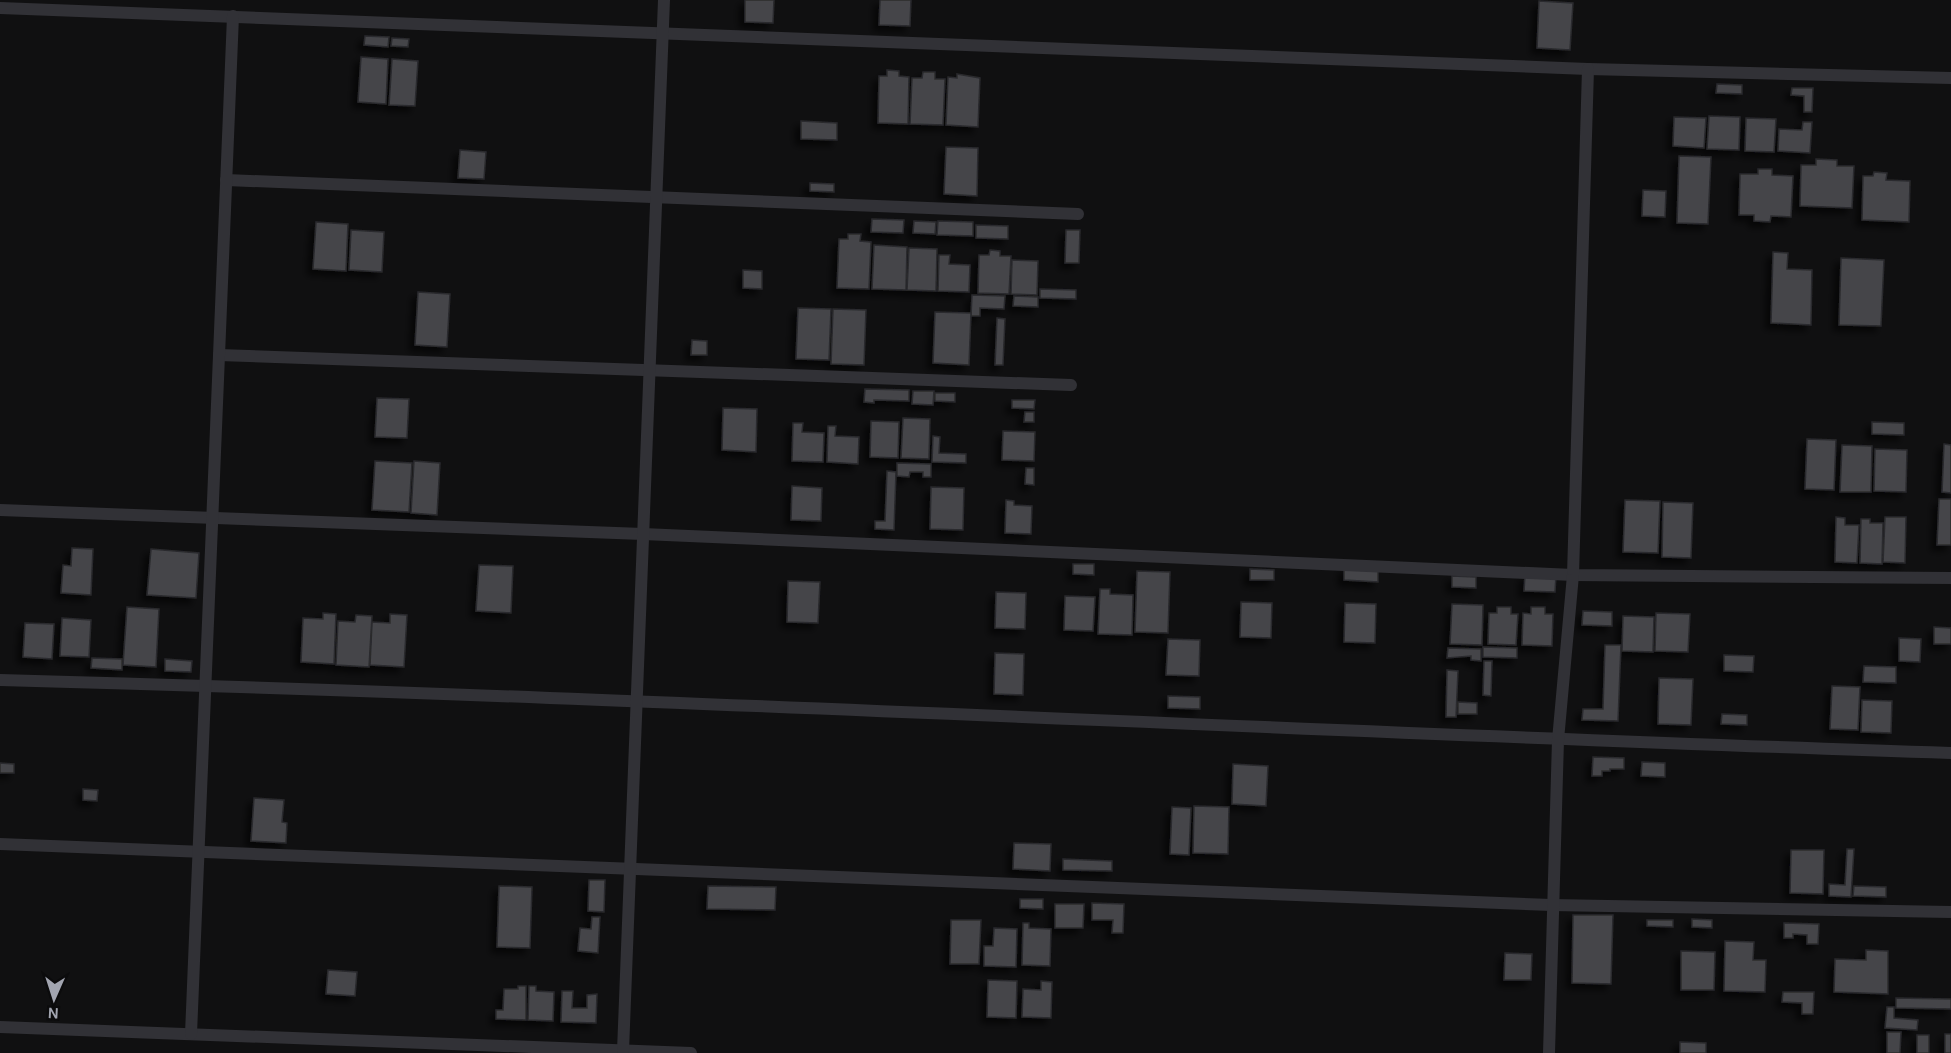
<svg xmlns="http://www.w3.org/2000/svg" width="1951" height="1053" font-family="Karla,sans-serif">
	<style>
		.building { fill: #444549; stroke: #2a2a2d; stroke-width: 1.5; filter: url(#shadow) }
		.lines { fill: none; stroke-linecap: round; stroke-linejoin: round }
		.street { stroke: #313136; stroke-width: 12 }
	</style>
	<defs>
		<filter id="shadow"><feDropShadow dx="-5.5" dy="5.5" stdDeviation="3" flood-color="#0009"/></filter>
	</defs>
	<rect width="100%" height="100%" fill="#101011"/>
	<g class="building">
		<polygon points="745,0 774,0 773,23 745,22"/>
		<polygon points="880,0 911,0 910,26 879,25"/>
		<polygon points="1539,1 1573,3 1570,50 1537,48"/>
		<polygon points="365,36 389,37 388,47 364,45"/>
		<polygon points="392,38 409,39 408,47 391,46"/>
		<polygon points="361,57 388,59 386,104 358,102"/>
		<polygon points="392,59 418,61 415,106 389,105"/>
		<polygon points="887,70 899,71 899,76 909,77 908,124 878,123 879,76 887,76"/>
		<polygon points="923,72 935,72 935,79 945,79 943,125 910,124 912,78 922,78"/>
		<polygon points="957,74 980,78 978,127 946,125 948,77 957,78"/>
		<polygon points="1717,84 1742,85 1742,94 1716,93"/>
		<polygon points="1792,88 1813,88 1812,112 1804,112 1804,96 1791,95"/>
		<polygon points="1709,116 1740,117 1739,150 1707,149"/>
		<polygon points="1674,117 1706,118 1704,148 1673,146"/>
		<polygon points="1746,118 1776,119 1774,152 1745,151"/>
		<polygon points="801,121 837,123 837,140 801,139"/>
		<polygon points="1803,122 1812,122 1810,153 1778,151 1779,129 1802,130"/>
		<polygon points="946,147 978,148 977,196 944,194"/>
		<polygon points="460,150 486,152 484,179 458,178"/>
		<polygon points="1679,156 1711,157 1708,224 1677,223"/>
		<polygon points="1816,159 1837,160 1837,166 1854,166 1852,208 1800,206 1801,165 1816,165"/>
		<polygon points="1758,169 1772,169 1772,175 1793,176 1791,217 1771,216 1770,222 1754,221 1754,215 1739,215 1740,174 1758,174"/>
		<polygon points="1874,172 1887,173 1886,180 1910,181 1909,222 1862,220 1863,176 1873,176"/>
		<polygon points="810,183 834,184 834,192 810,191"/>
		<polygon points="1643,190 1666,191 1665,217 1642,216"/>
		<polygon points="872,219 904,220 903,233 871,232"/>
		<polygon points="914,221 936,222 935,234 913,233"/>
		<polygon points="938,221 973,222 973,236 937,235"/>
		<polygon points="316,222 348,224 346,271 313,269"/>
		<polygon points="976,225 1008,226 1008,239 976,238"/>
		<polygon points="351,230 384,232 382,272 349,270"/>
		<polygon points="1066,230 1080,230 1079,263 1065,263"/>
		<polygon points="848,234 861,234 860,241 871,242 869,289 837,288 839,239 848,239"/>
		<polygon points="874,245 907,247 906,290 872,289"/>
		<polygon points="909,248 937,249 936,291 907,290"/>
		<polygon points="990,250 1000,251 1000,256 1011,256 1009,294 978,293 979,255 989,255"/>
		<polygon points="1773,252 1788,253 1787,269 1812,270 1811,325 1771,323"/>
		<polygon points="939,255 950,255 949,264 970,265 969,292 938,291"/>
		<polygon points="1841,258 1884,260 1881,326 1839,325"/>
		<polygon points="1012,260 1038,261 1037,295 1011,294"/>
		<polygon points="743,270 762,271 762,289 743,288"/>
		<polygon points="1040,289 1076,290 1076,299 1040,298"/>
		<polygon points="418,292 450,294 447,347 415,345"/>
		<polygon points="972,295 1005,296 1004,309 980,308 980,316 971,316"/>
		<polygon points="1014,296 1038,297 1038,307 1013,306"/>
		<polygon points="798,308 831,309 829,360 796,359"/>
		<polygon points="833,309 866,310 864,365 831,364"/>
		<polygon points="935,312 971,313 969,365 933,363"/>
		<polygon points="997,318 1005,319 1003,365 995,365"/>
		<polygon points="692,340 707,341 707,355 691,355"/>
		<polygon points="865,389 909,390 909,401 874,400 874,403 864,402"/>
		<polygon points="913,391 934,391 933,405 912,404"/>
		<polygon points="935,393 955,393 955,402 935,401"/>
		<polygon points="377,398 409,399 407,438 375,437"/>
		<polygon points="1012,400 1035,400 1034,409 1012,408"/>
		<polygon points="723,408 757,409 756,452 722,450"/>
		<polygon points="1025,412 1034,412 1034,422 1024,422"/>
		<polygon points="903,418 930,419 929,459 901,458"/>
		<polygon points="871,421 899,422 898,458 870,457"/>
		<polygon points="1872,422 1904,423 1904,435 1872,434"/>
		<polygon points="793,423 803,423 802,432 824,433 823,462 792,461"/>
		<polygon points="828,426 836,426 835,436 859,437 858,464 827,462"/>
		<polygon points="1003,431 1035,432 1034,461 1002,460"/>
		<polygon points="933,436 940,437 939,453 966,454 966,463 932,462"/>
		<polygon points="1807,439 1836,440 1834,490 1805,489"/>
		<polygon points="1944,444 1951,445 1951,493 1942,492"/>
		<polygon points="1842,445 1872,446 1871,492 1840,492"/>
		<polygon points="1875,449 1907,450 1906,492 1874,491"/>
		<polygon points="375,461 412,463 409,512 372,510"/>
		<polygon points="414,461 440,463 437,515 411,513"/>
		<polygon points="897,463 931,464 931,477 923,477 923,472 910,472 909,477 897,476"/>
		<polygon points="1026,468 1034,468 1034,485 1025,484"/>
		<polygon points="887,471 896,472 894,530 875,529 875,521 885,521"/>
		<polygon points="792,486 822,488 821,521 791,520"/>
		<polygon points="931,487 964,488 963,530 930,529"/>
		<polygon points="1939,499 1951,499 1951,545 1937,545"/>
		<polygon points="1006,500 1014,501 1014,505 1032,506 1031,534 1005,533"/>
		<polygon points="1625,500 1660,501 1658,553 1623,552"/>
		<polygon points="1663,502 1693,503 1691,558 1662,557"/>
		<polygon points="1836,517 1845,518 1845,525 1859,525 1857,563 1835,562"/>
		<polygon points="1885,517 1906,517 1905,563 1883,562"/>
		<polygon points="1861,519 1870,519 1870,523 1883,523 1882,564 1860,563"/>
		<polygon points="72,548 93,549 91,595 61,593 63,565 71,566"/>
		<polygon points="151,549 199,553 196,598 147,595"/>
		<polygon points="1073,564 1094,564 1094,575 1073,574"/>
		<polygon points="479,565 513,566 511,613 476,611"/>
		<polygon points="1344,568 1378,569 1378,582 1344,580"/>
		<polygon points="1250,569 1274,570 1274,580 1250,580"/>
		<polygon points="1137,571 1170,572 1168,633 1135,632"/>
		<polygon points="1525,575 1556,576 1555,592 1524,591"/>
		<polygon points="1452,576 1476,577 1476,588 1452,587"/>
		<polygon points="788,581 820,582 818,623 787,622"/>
		<polygon points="1100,589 1110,589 1110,594 1133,595 1132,635 1098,634"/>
		<polygon points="996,592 1026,593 1025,629 995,628"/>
		<polygon points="1065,596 1095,597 1093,631 1064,630"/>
		<polygon points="1241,602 1272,603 1271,638 1240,637"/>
		<polygon points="1345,603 1376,604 1375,643 1344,642"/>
		<polygon points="1452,604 1483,605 1482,645 1450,644"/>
		<polygon points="127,607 159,609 156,667 123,665"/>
		<polygon points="1497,607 1511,607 1511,614 1518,614 1516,645 1488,644 1489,613 1497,613"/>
		<polygon points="1531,607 1545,607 1545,614 1553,614 1552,646 1522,645 1523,613 1531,614"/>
		<polygon points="1583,611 1612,612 1612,626 1582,625"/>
		<polygon points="323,613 336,614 334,664 301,662 303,618 323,619"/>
		<polygon points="1656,613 1690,614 1688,652 1655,651"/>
		<polygon points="390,614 407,615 404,667 370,665 372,622 390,623"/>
		<polygon points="356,615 372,616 369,667 336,665 338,621 355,622"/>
		<polygon points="1623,616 1654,617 1653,652 1622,651"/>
		<polygon points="62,618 91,620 89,657 60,656"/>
		<polygon points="25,623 54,624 52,659 23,657"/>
		<polygon points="1934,627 1951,628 1951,644 1934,644"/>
		<polygon points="1899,638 1921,639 1920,662 1899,661"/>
		<polygon points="1168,639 1200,640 1199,676 1166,675"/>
		<polygon points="1605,645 1621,645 1618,721 1582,720 1583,709 1603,709"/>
		<polygon points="1483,647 1517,648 1517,658 1483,657"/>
		<polygon points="1448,648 1481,649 1481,661 1471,660 1471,656 1447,658"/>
		<polygon points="995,653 1024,654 1023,695 994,694"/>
		<polygon points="1724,655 1754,656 1753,672 1724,671"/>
		<polygon points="92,658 122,659 122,670 91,668"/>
		<polygon points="165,659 192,661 191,672 165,671"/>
		<polygon points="1484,661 1492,661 1491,696 1483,695"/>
		<polygon points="1864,666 1896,667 1896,683 1863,682"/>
		<polygon points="1447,670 1458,671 1456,717 1446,717"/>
		<polygon points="1659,678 1693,679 1691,725 1658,724"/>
		<polygon points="1832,686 1860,687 1858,730 1830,729"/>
		<polygon points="1168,696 1200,697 1200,709 1168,708"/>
		<polygon points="1862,700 1892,701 1891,733 1861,732"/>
		<polygon points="1458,702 1477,703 1477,714 1458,714"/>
		<polygon points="1722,714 1747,715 1747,725 1721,724"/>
		<polygon points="1593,757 1624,758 1624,769 1610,769 1610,771 1602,771 1602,776 1592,776"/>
		<polygon points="1642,762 1665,763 1665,777 1641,776"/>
		<polygon points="0,763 14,764 14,773 0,773"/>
		<polygon points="1233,764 1268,766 1266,806 1232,804"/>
		<polygon points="83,789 98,790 97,801 83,800"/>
		<polygon points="254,798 284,800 282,822 287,823 286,843 251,841"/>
		<polygon points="1194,806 1229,807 1228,854 1193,853"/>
		<polygon points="1172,807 1191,808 1189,855 1170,854"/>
		<polygon points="1014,843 1051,844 1050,871 1013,869"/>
		<polygon points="1847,849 1854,849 1851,897 1829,896 1829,884 1845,885"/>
		<polygon points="1791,850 1824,850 1823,894 1790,893"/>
		<polygon points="1063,859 1112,861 1112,871 1063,870"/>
		<polygon points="589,880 605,880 604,912 588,911"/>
		<polygon points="499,886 532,887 530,948 497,947"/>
		<polygon points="708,886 776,887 775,910 707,909"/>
		<polygon points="1854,886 1886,887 1886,897 1853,896"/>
		<polygon points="1020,899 1043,899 1043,909 1020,908"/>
		<polygon points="1092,903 1124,904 1123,933 1112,933 1113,920 1092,920"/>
		<polygon points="1055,904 1084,904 1083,928 1055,928"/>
		<polygon points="1573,915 1613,915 1611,984 1572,983"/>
		<polygon points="592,917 600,917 598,953 578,951 580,928 591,929"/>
		<polygon points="1692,919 1712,920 1712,928 1692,927"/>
		<polygon points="951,920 981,920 979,964 950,964"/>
		<polygon points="1647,920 1673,920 1673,927 1647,926"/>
		<polygon points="1023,923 1029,923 1029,928 1051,929 1050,966 1022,965"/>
		<polygon points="1784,923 1819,924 1818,944 1807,944 1807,935 1793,934 1793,938 1784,938"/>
		<polygon points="994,928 1017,929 1016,967 984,966 984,946 993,946"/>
		<polygon points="1725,941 1754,942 1753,960 1766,960 1765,992 1724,991"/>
		<polygon points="1866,950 1888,951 1888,994 1834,992 1835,959 1866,960"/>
		<polygon points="1681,951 1715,952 1714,990 1681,990"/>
		<polygon points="1505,953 1532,954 1531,980 1504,980"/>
		<polygon points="328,970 357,972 355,996 326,994"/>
		<polygon points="988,980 1017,981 1016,1018 987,1017"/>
		<polygon points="1041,981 1052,982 1051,1018 1022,1017 1023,989 1041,990"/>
		<polygon points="518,986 526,986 526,1020 496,1019 496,1010 503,1010 504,989 518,989"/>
		<polygon points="529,986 536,986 536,991 554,992 553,1021 528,1020"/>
		<polygon points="562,991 573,991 572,1008 587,1008 587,995 597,994 596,1023 561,1022"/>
		<polygon points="1783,992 1814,992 1813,1014 1802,1014 1802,1003 1782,1002"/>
		<polygon points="1896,998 1951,999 1951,1009 1896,1008"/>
		<polygon points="1887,1007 1894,1007 1894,1018 1918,1020 1917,1030 1885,1028"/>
		<polygon points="1887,1032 1901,1032 1900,1053 1887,1053"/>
		<rect x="1945" y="1034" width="6" height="19"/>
		<rect x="1917" y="1035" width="12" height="18"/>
		<polygon points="1680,1042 1706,1043 1706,1053 1680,1053"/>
	</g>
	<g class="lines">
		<g class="street">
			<polyline points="0,8 1588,69 1951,78"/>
			<polyline points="226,180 1078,214"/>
			<polyline points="219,355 1071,385"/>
			<polyline points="0,510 643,534 1573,575 1951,578"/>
			<path d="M0 680C651 697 1301 732 1951 753"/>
			<polyline points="0,844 1551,905 1951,912"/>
			<polyline points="0,1027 691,1053"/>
			<polyline points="191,1034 233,16"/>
			<polyline points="623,1051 664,0"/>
			<polyline points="1549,1053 1558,740 1573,575 1588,69"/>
		</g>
	</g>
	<g transform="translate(54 999) rotate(183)" stroke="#0b0b0c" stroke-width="4.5" paint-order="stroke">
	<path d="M0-4.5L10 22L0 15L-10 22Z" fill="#a2a5b0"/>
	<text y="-9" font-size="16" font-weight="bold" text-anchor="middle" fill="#a2a5b0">N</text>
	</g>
</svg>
